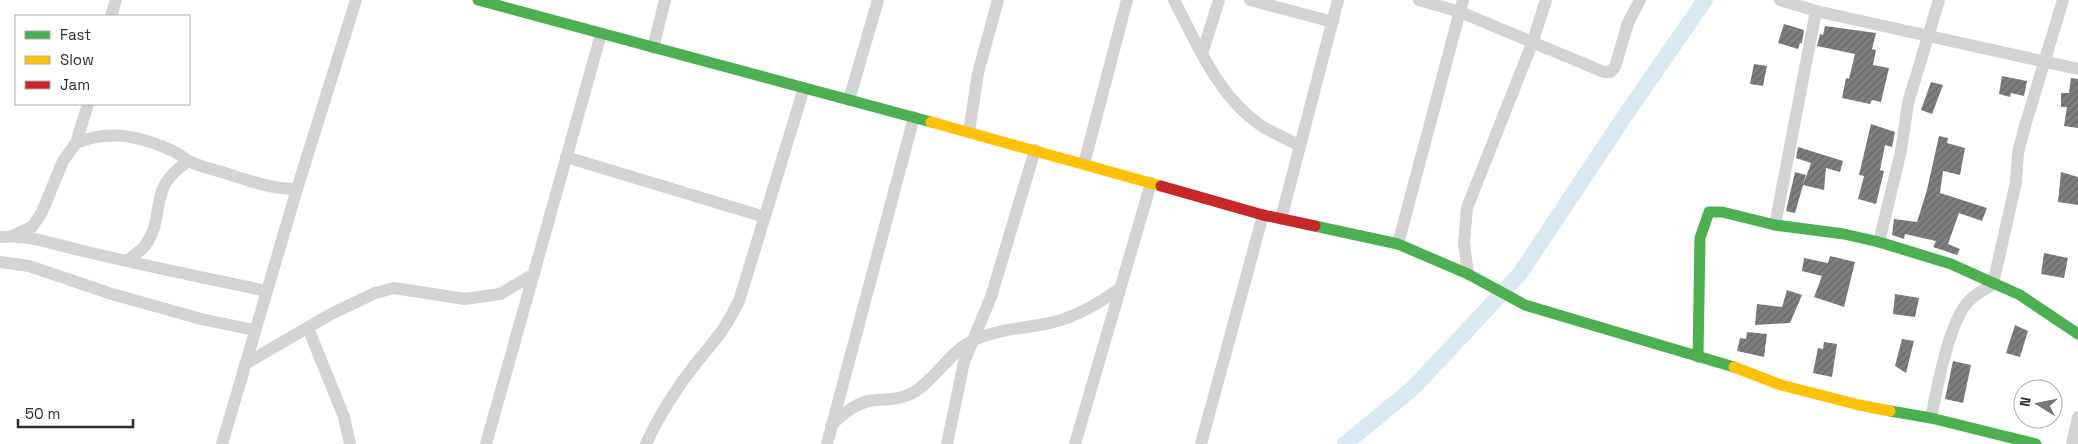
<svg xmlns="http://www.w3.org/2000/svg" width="2078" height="444" font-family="'Space Grotesk',sans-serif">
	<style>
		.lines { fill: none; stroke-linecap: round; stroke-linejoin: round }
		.canal { stroke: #d8e9f2; stroke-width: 16 }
		.building { fill: url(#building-hatch) }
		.street { stroke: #d3d3d3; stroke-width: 12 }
		.fast { stroke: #4caf50; stroke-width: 11 }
		.slow { stroke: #ffc107; stroke-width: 11 }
		.jam { stroke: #c62828; stroke-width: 11 }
	</style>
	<defs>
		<pattern id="building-hatch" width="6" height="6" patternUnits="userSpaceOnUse" patternTransform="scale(1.25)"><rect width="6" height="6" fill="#7e7e7e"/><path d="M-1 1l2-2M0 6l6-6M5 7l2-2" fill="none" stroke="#686868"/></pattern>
	</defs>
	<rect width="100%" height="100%" fill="#fff"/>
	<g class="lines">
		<polyline class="canal" points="1345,444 1413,388 1519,275 1624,117 1705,0"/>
	</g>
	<g class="building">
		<polygon points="1784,24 1804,30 1802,43 1800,43 1798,49 1778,43"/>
		<polygon points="1825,26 1876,33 1872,49 1876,50 1873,65 1889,68 1881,102 1872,100 1870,104 1842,98 1846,78 1849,79 1855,54 1817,46 1820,34 1823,35"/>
		<polygon points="1754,64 1767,66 1763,86 1750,84"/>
		<polygon points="2002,76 2027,81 2024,96 2011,93 2010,97 1999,94"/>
		<polygon points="2071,78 2078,79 2078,128 2064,126 2067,107 2061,107 2061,93 2069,93"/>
		<polygon points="1931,82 1943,85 1932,114 1921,110"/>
		<polygon points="1871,124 1895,132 1892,147 1885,145 1880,170 1884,171 1876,204 1858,199 1864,176 1859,175"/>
		<polygon points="1939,136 1948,138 1947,143 1965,148 1960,175 1943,171 1940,193 1987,208 1982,221 1959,213 1948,244 1960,249 1957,255 1933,247 1936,241 1905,234 1904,239 1892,235 1894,219 1917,222 1927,190"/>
		<polygon points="1798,147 1843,161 1840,172 1826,168 1824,190 1803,185 1811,163 1796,158"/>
		<polygon points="1795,172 1806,175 1795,213 1786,211"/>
		<polygon points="2061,172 2078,177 2078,205 2058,202"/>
		<polygon points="2044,253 2068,258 2064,278 2041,274"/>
		<polygon points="1830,256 1855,262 1844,307 1814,297 1822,276 1802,271 1804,258 1828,263"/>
		<polygon points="1787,290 1802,295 1790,323 1755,325 1757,304 1782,307"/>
		<polygon points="1895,294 1919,298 1915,317 1893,314"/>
		<polygon points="2015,325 2028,331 2020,357 2006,353"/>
		<polygon points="1747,332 1767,334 1764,357 1737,351 1740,338 1746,339"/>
		<polygon points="1902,339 1914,341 1906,373 1895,366"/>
		<polygon points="1824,342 1837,344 1832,377 1813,373 1818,348 1823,349"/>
		<polygon points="1953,361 1971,365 1963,403 1945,399"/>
	</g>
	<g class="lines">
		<g class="street">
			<path d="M1174 0C1197 44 1219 98 1262 126 1274 134 1288 139 1300 146"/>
			<polyline points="1250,0 1333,22"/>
			<polyline points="1419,0 1460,12 1604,72 1610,72 1615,67 1628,23 1640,0"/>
			<polyline points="1780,0 1816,11 2078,69"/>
			<polyline points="111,16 116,0"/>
			<polyline points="653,48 665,0"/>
			<polyline points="1202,54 1219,0"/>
			<polyline points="849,100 878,0"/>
			<polyline points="969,132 978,73 998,0"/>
			<path d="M76 143C110 129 140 136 173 151 179 154 183 158 189 161 198 166 209 168 218 171 246 179 268 189 297 189"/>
			<polyline points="566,157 765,217"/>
			<polyline points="1084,164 1127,0"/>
			<polyline points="1281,219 1338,0"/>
			<polyline points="1775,225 1816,11"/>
			<polyline points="14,235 32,227 42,212 63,161 76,143 88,104"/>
			<path d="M0 237C27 234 53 244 79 250 141 265 204 278 267 291"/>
			<polyline points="1879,242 1901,151 1908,103 1939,0"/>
			<polyline points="1398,244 1463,0"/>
			<path d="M128 260C133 256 139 252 143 248 169 216 144 189 189 161"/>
			<polyline points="0,262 29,266 112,294 201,319 254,330"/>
			<polyline points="1468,274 1464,243 1467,208 1533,41 1546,0"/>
			<polyline points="308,328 344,417 350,444"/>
			<polyline points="245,364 331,314 375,293 394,288 465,299 500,294 534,274"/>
			<path d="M1931 418C1937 389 1949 318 1971 299 1977 293 1986 289 1993 284L2016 182 2018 153 2025 126 2063 0"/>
			<path d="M831 425C843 415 854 404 869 401 883 399 902 400 914 392 935 380 950 351 974 340 996 330 1022 328 1045 324 1073 319 1097 305 1120 288"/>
			<polyline points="222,444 297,189 356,0"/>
			<polyline points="486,444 601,34"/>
			<path d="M646 444C659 415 678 386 697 362 715 340 727 327 739 301L804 88"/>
			<polyline points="827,444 914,117"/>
			<polyline points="947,444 964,362 991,297 1035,150"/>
			<polyline points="1075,444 1151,183"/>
			<polyline points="1201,444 1263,215"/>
			<polyline points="2072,444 2078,417"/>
		</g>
		<g class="fast">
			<polyline points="478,0 931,122"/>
			<polyline points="1315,226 1398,244 1468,274 1525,305 1734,367"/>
			<polyline points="1698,357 1700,238 1709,212 1722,212 1775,225 1844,234 1879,242 1951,264 2020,295 2078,334"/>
			<polyline points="1890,411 1931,418 2036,444"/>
		</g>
		<g class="slow">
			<polyline points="931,122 1161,186"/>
			<polyline points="1734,367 1781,385 1859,405 1890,411"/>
		</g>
		<polyline class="jam" points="1161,186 1263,215 1315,226"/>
	</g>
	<rect x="15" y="15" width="175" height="90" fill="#ffffff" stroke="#ababab"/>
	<rect x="25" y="31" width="25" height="8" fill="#4caf50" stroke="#ababab"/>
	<text x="60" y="40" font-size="15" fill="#2e2e2e">Fast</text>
	<rect x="25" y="56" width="25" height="8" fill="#ffc107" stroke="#ababab"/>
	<text x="60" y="65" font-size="15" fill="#2e2e2e">Slow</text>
	<rect x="25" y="81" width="25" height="8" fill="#c62828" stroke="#ababab"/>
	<text x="60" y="90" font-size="15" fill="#2e2e2e">Jam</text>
	<g transform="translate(2038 404) rotate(280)"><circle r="24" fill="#ffffff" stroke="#ababab"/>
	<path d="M0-4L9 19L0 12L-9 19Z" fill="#777777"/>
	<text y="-8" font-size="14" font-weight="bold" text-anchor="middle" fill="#2e2e2e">N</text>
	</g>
	<path d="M18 419v8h115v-8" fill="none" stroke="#2e2e2e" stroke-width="2.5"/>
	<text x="25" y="419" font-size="15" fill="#2e2e2e" stroke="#ffffff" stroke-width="4" paint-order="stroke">50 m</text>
</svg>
